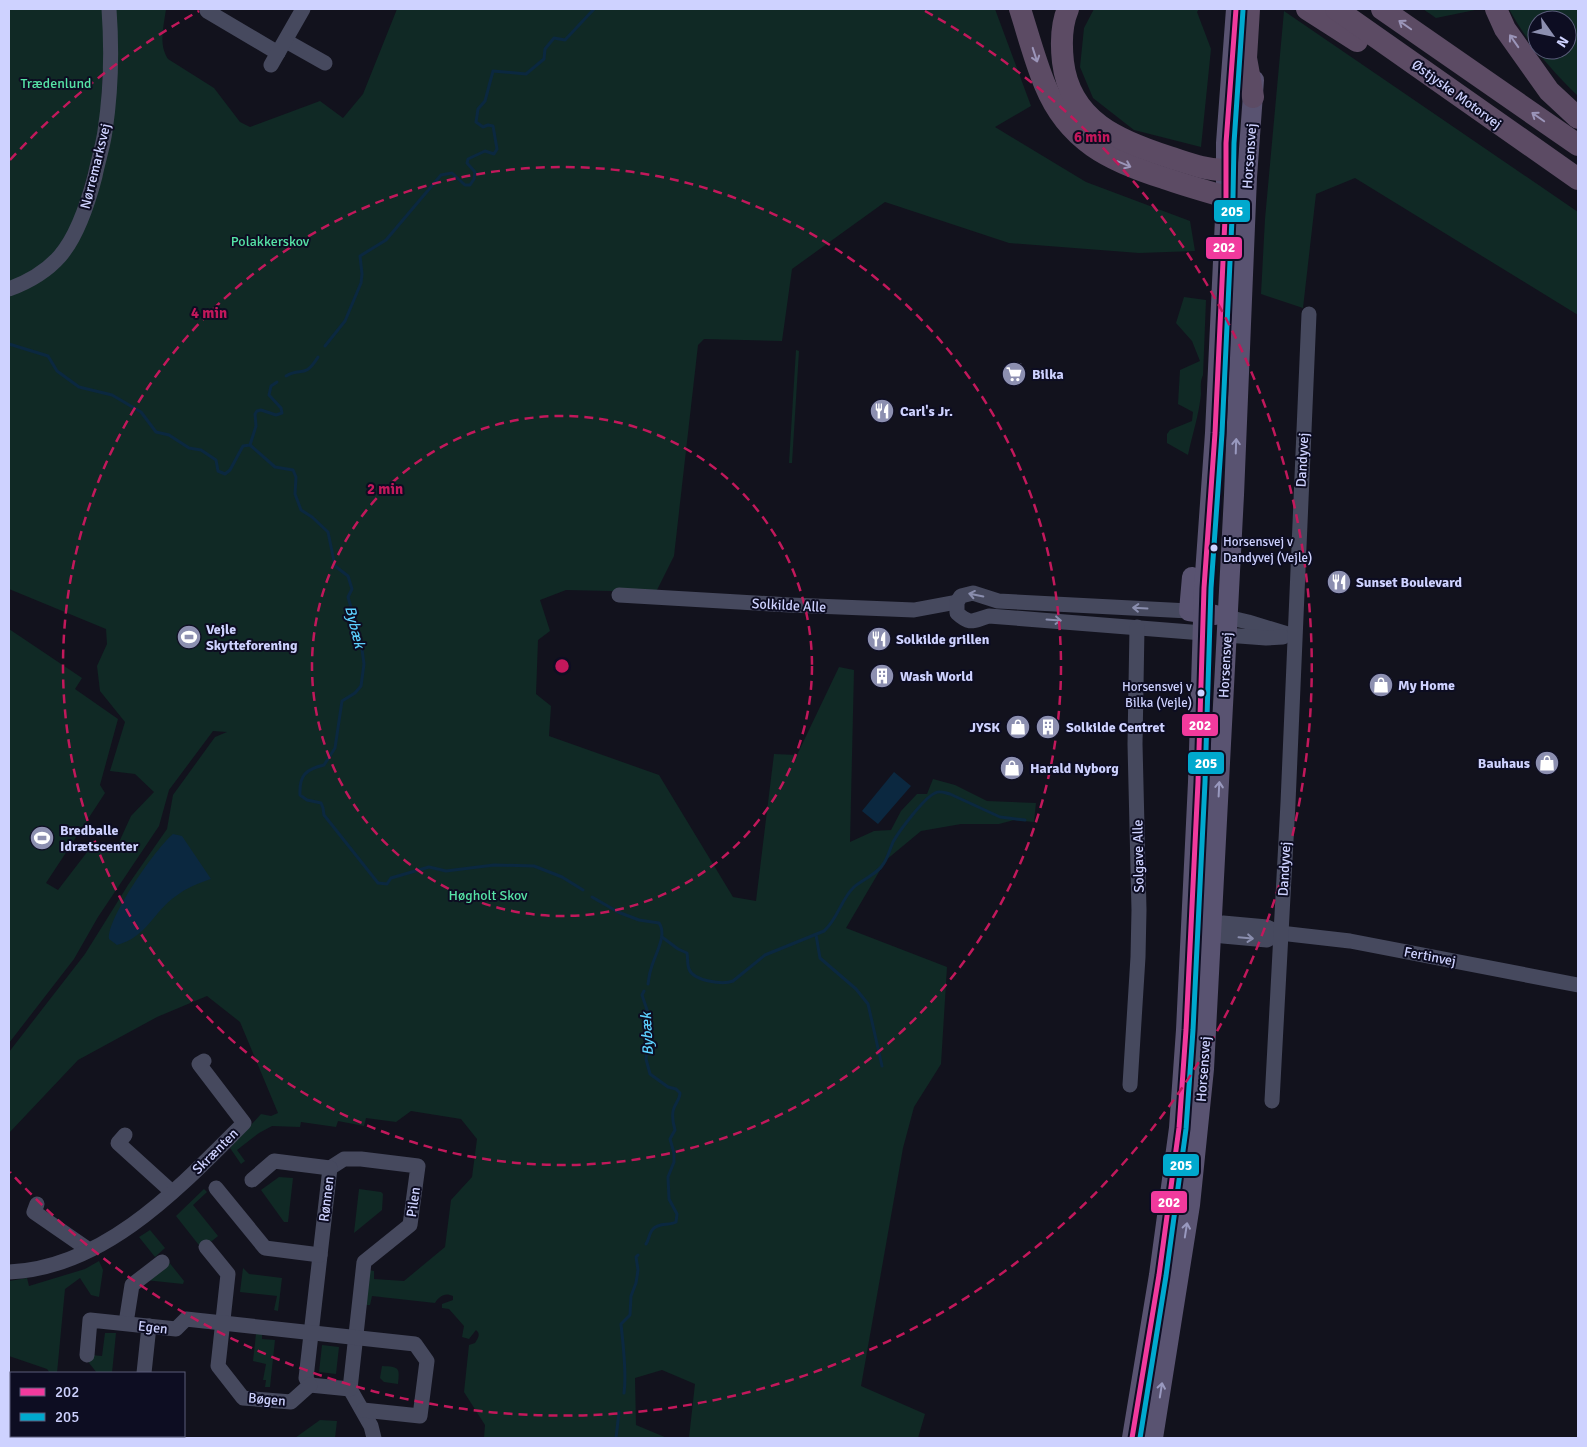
<svg xmlns="http://www.w3.org/2000/svg" width="1587" height="1447" font-family="Signika,sans-serif">
	<style>
		.green { fill: #102925; fill-rule: evenodd }
		.water { fill: #0b2840 }
		.lines { fill: none; stroke-linecap: round; stroke-linejoin: round }
		.stream { stroke: #0b2840; stroke-width: 3 }
		.minor { stroke: #46495e; stroke-width: 15 }
		.major { stroke: #595371; stroke-width: 20 }
		.highway { stroke: #5c4b64; stroke-width: 22 }
		.bus-1-casing { stroke: #0d0d22; stroke-width: 9 }
		.bus-2-casing { stroke: #0d0d22; stroke-width: 9 }
		.bus-1 { stroke: #f13a9d; stroke-width: 5 }
		.bus-2 { stroke: #00a9ce; stroke-width: 5 }
		.oneway { stroke: #9b95b9 }
		.oneway2 { stroke: #9999bf }
		.oneway3 { stroke: #8a8eae }
		.ring { fill: none; stroke: #c2185b; stroke-width: 2.5; stroke-dasharray: 9 6 }
		.bus-dot { fill: #ced2ff; stroke: #0d0d22; stroke-width: 2 }
		.labels { text-anchor: middle; stroke-width: 4; stroke-linejoin: round; paint-order: stroke }
		.bus-label { font-size: 13px; fill: #ced2ff; stroke: #0d0d22; text-anchor: start }
		.park-label { font-size: 14px; fill: #56e3a6; stroke: #0d0d22 }
		.street-label { font-size: 14px; fill: #ced2ff; stroke: #0d0d22 }
		.poi-label { font-size: 14px; font-weight: bold; fill: #ced2ff; stroke: #0d0d22; text-anchor: start }
		.water-label { font-size: 15px; font-style: italic; fill: #5cd1ff; stroke: #0d0d22 }
		.centre { fill: #c2185b; stroke: #0d0d22; stroke-width: 2.5 }
		.ring-label { font-size: 15px; text-anchor: middle; font-weight: bold; fill: #c2185b; stroke: #0d0d22; stroke-width: 4; stroke-linejoin: round; paint-order: stroke }
		.line-badge { stroke: #0d0d22; stroke-width: 2 }
		.badge-label { font-size: 14px; text-anchor: middle; font-weight: bold; fill: #fff }
	</style>
	<rect width="100%" height="100%" fill="#12121d"/>
	<g class="green">
		<polygon points="9,9 104,9 105,27 100,128 76,217 53,257 9,285"/>
		<path d="M115 9H166C164 26 158 44 168 59L214 88 240 122 250 127 320 101 343 118 363 94 397 9H995L1031 106 995 127 1086 182 1190 221 1195 251 1139 253 1009 243 885 202 792 269 782 341 704 339 698 345 674 556 656 592 566 590 540 600 550 631 538 640 536 694 551 706 549 736 659 775 733 897 756 901 774 754 797 755 839 667 854 670 850 842 874 831 891 830 901 811 917 794H927L933 779 955 785 987 801 1036 803 1034 822 1014 820 999 824H961L921 831 886 860 846 928 947 967 941 1064 914 1107 903 1148 861 1386 925 1414 918 1438H689L695 1384 662 1370 635 1378 636 1425 667 1438H484L485 1425 464 1392 469 1345 475 1343C478 1338 481 1334 476 1330L469 1339 462 1337 464 1326 449 1309 442 1308V1304L453 1300V1296C445 1292 439 1296 435 1303L372 1296 370 1305H365L369 1270 374 1271V1279L404 1281 445 1247 451 1200 472 1177 477 1139 461 1119 411 1111 396 1122 366 1118 364 1126 338 1121 336 1127 301 1122 300 1127 272 1126 259 1133 237 1150 245 1161 241 1164 230 1148 261 1114 271 1116 278 1113 240 1022 207 996 157 1017 78 1060 9 1133V1052L85 954 128 885 167 829 173 795 215 737 227 732 213 731 169 790 159 826 98 917 74 959 9 1043V629L82 678 75 689 118 719 100 785 105 793 46 883 58 890 94 843 115 851 131 816 154 792 135 774 110 771 125 722 100 691 97 666 107 644 106 629 9 589V295L24 290 85 222Z"/>
		<polygon points="1094,9 1199,9 1197,12 1211,49 1201,147 1134,130 1093,98 1080,67 1084,28"/>
		<polygon points="1423,9 1480,9 1436,18"/>
		<path d="M1509 9H1578V96C1551 70 1527 42 1509 9ZM1537 20H1567V50H1537Z"/>
		<polygon points="1284,11 1578,212 1578,315 1355,178 1316,194 1303,308 1261,294 1265,219"/>
		<path d="M1184 297 1206 300 1203 375C1200 382 1201 386 1201 394 1199 415 1192 435 1188 455L1167 443V434L1170 430 1192 421 1193 412 1178 404 1180 370 1200 361 1192 341 1176 323Z"/>
		<polygon points="796,350 799,351 792,463 789,463"/>
		<polygon points="279,1177 293,1178 288,1222 284,1222 261,1190"/>
		<polygon points="204,1189 207,1192 193,1205 218,1236 202,1249 176,1216"/>
		<polygon points="359,1189 381,1192 383,1194 382,1210 354,1233"/>
		<polygon points="150,1230 165,1248 155,1257 139,1237"/>
		<polygon points="99,1261 103,1270 99,1297 91,1295 80,1278 65,1289 57,1373 50,1373 47,1369 9,1356 9,1281 27,1278 29,1286 85,1269"/>
		<polygon points="168,1261 184,1281 183,1284 145,1280"/>
		<polygon points="243,1268 249,1274 282,1278 278,1311 274,1310 277,1296 240,1292"/>
		<polygon points="262,1332 262,1339 275,1340 270,1387 265,1387 266,1380 263,1380 266,1364 253,1361 256,1334"/>
		<polygon points="105,1333 116,1333 112,1373 97,1373 86,1359 91,1355 102,1356"/>
		<polygon points="322,1345 339,1347 336,1374 319,1372"/>
		<path d="M382 1366C399 1367 400 1367 398 1384L384 1382 380 1378Z"/>
		<polygon points="320,1420 337,1421 335,1438 295,1438"/>
	</g>
	<g class="water">
		<polygon points="894,772 911,786 878,824 862,811"/>
		<path d="M173 834 182 836 211 879C199 883 186 888 176 896 153 912 147 937 117 945L109 939C107 918 156 848 173 834Z"/>
	</g>
	<g class="lines">
		<g class="stream">
			<path d="M9 344 48 356 57 371 79 387 112 395 141 412 156 432 169 435 189 448 201 450 216 460 218 471 225 474 230 470 243 446 250 445 275 467 293 470 296 477 295 494 301 510 312 517 328 532 335 566 348 576 352 589 348 597 361 642 364 664 361 686 355 693 342 701 335 748 324 765C306 769 299 775 300 795L307 800 321 803 323 808 324 815 378 883 387 884 391 878 429 867 446 871 494 865 534 866 562 877 583 890"/>
			<polyline points="325,346 345,321 361,283 362,274 360,256 386,240 441,175 452,173 465,185 470,185 474,179 475,172 467,163 468,159 485,151 494,154 497,149 493,126 488,125 483,127 476,122 478,109 485,101 493,71 526,74 544,59 545,49 554,38 565,40 594,9"/>
			<path d="M286 376C301 366 304 380 318 357"/>
			<polyline points="250,445 256,426 255,414 257,411 261,410 276,415 282,413 281,408 269,395 271,386 277,382"/>
			<path d="M592 897 618 912 639 920 659 923C668 935 654 956 651 969 649 974 649 979 648 984"/>
			<polyline points="816,935 820,958 856,989 868,1004 882,1066"/>
			<path d="M662 937 678 949 687 953C688 958 687 964 689 969 693 981 723 985 733 981L765 955 824 931C838 919 841 899 854 887 863 879 878 874 884 863 888 857 890 849 893 842 899 831 924 798 935 793 940 790 945 793 950 794L1000 817 1025 820"/>
			<path d="M644 991 642 995 649 1016 645 1030 648 1040 646 1059 650 1074 668 1087 676 1089 680 1093C680 1099 676 1102 674 1108 671 1115 673 1123 675 1130L670 1139 674 1153V1162L668 1177 669 1199 677 1214 676 1222C669 1226 659 1222 653 1229 649 1233 649 1240 646 1244"/>
			<path d="M624 1393C627 1372 623 1345 621 1324L630 1315 631 1296 636 1283 638 1270 636 1257 638 1255"/>
			<polyline points="616,1438 619,1412"/>
		</g>
		<g class="minor">
			<polyline points="207,11 278,53"/>
			<polyline points="286,41 325,63"/>
			<polyline points="271,65 303,9"/>
			<path d="M9 289C28 282 46 272 60 256 78 235 88 203 95 176 98 161 103 146 105 131 111 91 112 50 109 9"/>
			<polyline points="619,595 790,605 914,610 957,602"/>
			<path d="M1189 611 998 601 973 593 961 596 957 602V613C971 626 974 620 989 616L1203 633"/>
			<polyline points="1227,617 1248,622 1294,636"/>
			<polyline points="1226,635 1266,638 1283,637"/>
			<polyline points="1280,933 1267,940 1223,936 1213,929 1223,923 1267,927 1280,933 1350,941 1578,985"/>
			<polyline points="1130,1085 1138,957 1139,910 1135,744 1137,627"/>
			<polyline points="1272,1101 1288,803 1309,314"/>
			<polyline points="125,1135 118,1143 172,1192"/>
			<polyline points="330,1168 344,1159 361,1159 418,1166 410,1225 364,1262 350,1389 371,1426 374,1438"/>
			<polyline points="330,1168 306,1378 310,1385 350,1389"/>
			<polyline points="252,1180 274,1161 330,1168"/>
			<polyline points="216,1188 265,1248 320,1255"/>
			<polyline points="37,1204 34,1212 89,1250"/>
			<polyline points="206,1247 228,1274 218,1366 243,1398 291,1402 310,1385"/>
			<path d="M9 1272C105 1268 180 1187 244 1123L199 1064 204 1061"/>
			<polyline points="126,1323 132,1285 162,1262"/>
			<polyline points="87,1355 90,1320 176,1329 186,1319 415,1344 427,1361 420,1416 363,1410"/>
			<polyline points="144,1373 149,1326"/>
		</g>
		<g class="major">
			<polyline points="1192,577 1189,611 1215,615"/>
			<polyline points="1132,1438 1159,1275 1179,1128 1186,1030 1198,782 1204,588 1215,433 1226,197 1226,143 1236,9"/>
			<polyline points="1153,1438 1190,1205 1204,1069 1234,495 1247,177 1254,80"/>
		</g>
		<g class="highway">
			<path d="M1020 9C1028 34 1035 61 1045 85 1068 141 1110 161 1164 178 1184 185 1205 191 1226 197"/>
			<path d="M1068 9C1061 25 1061 44 1063 62 1070 121 1119 141 1169 157 1188 163 1205 170 1225 170"/>
			<polyline points="1249,9 1246,58 1253,97"/>
			<polyline points="1307,9 1357,41"/>
			<polyline points="1336,9 1578,179"/>
			<polyline points="1382,9 1578,145"/>
			<polyline points="1496,9 1505,29 1549,91 1578,118"/>
		</g>
		<g class="bus-1-casing">
			<polyline id="bus-1" points="1132,1438 1159,1275 1179,1128 1186,1030 1198,782 1204,588 1215,433 1226,197 1226,143 1236,9"/>
		</g>
		<g class="bus-2-casing">
			<polyline id="bus-2" points="1140,1438 1166,1276 1186,1129 1193,1030 1205,782 1211,588 1222,433 1233,197 1234,143 1243,10"/>
		</g>
		<use href="#bus-1" class="bus-1"/>
		<use href="#bus-2" class="bus-2"/>
	</g>
	<defs><path id="oneway-shaft" d="M-6 0H5M1.5-3L5.5 0L1.5 3" fill="none" stroke-width="1.6" stroke-linecap="round" stroke-linejoin="round" transform="scale(1.25)"/></defs>
	<g class="oneway">
		<use href="#oneway-shaft" transform="translate(1405 25) rotate(-145)"/>
		<use href="#oneway-shaft" transform="translate(1514 41) rotate(-125)"/>
		<use href="#oneway-shaft" transform="translate(1035 55) rotate(72)"/>
		<use href="#oneway-shaft" transform="translate(1538 117) rotate(-145)"/>
		<use href="#oneway-shaft" transform="translate(1124 164) rotate(23)"/>
	</g>
	<g class="oneway2">
		<use href="#oneway-shaft" transform="translate(1236 446) rotate(-88)"/>
		<use href="#oneway-shaft" transform="translate(1219 789) rotate(-87)"/>
		<use href="#oneway-shaft" transform="translate(1186 1230) rotate(-81)"/>
		<use href="#oneway-shaft" transform="translate(1161 1390) rotate(-81)"/>
	</g>
	<g class="oneway3">
		<use href="#oneway-shaft" transform="translate(976 595) rotate(-168)"/>
		<use href="#oneway-shaft" transform="translate(1140 608) rotate(-177)"/>
		<use href="#oneway-shaft" transform="translate(1054 620) rotate(4)"/>
		<use href="#oneway-shaft" transform="translate(1246 938) rotate(5)"/>
	</g>
	<g class="ring">
		<circle cx="562" cy="666" r="250"/>
		<circle cx="562" cy="666" r="499"/>
		<path d="M10 160A749 749 0 0 1 199 11M925 11A749 749 0 1 1 10 1172"/>
	</g>
	<defs>
		<g id="supermarket-disc" transform="scale(1.25)"><circle r="9.5" fill="#8c8fb0" stroke="#0d0d22"/><path d="M-6-5.5h2.5l.6 2H6L4.5 2H-2.5L-4.4-4H-6ZM-1.5 3.2a1.3 1.3 0 1 0 .1 0ZM3 3.2a1.3 1.3 0 1 0 .1 0Z" fill="#fff"/></g>
		<g id="restaurant-disc" transform="scale(1.25)"><circle r="9.5" fill="#8c8fb0" stroke="#0d0d22"/><path d="M-5-6h1v4h1v-4h1v4h1v-4h1v5L-1.5 .5V6h-2V.5L-5-1ZM5-6V6H3V1.5H1.5Q1.5-4 5-6Z" fill="#fff"/></g>
		<g id="stadium-disc" transform="scale(1.25)"><circle r="9.5" fill="#8c8fb0" stroke="#0d0d22"/><path d="M0-5a6.5 5 0 1 0 0 10a6.5 5 0 1 0 0-10ZM-3.5-1.8h7v3.6h-7Z" fill="#fff"/></g>
		<g id="building-disc" transform="scale(1.25)"><circle r="9.5" fill="#8c8fb0" stroke="#0d0d22"/><path d="M-4-6H4V6H1V3H-1V6H-4ZM-2.5-4.3h1.7v1.8h-1.7ZM.8-4.3h1.7v1.8H.8ZM-2.5-1h1.7V.8h-1.7ZM.8-1h1.7V.8H.8Z" fill="#fff"/></g>
		<g id="shop-disc" transform="scale(1.25)"><circle r="9.5" fill="#8c8fb0" stroke="#0d0d22"/><path d="M-5-2.5h2.3a2.7 3.5 0 0 1 5.4 0H5L5.5 6h-11ZM-1.5-2.5h3a1.5 2.3 0 0 0-3 0Z" fill="#fff"/></g>
	</defs>
	<g fill-rule="evenodd">
		<use href="#supermarket-disc" x="1014" y="374"/>
		<use href="#restaurant-disc" x="882" y="411"/>
		<use href="#restaurant-disc" x="1339" y="582"/>
		<use href="#stadium-disc" x="189" y="637"/>
		<use href="#restaurant-disc" x="879" y="639"/>
		<use href="#building-disc" x="882" y="676"/>
		<use href="#shop-disc" x="1381" y="685"/>
		<use href="#shop-disc" x="1018" y="727"/>
		<use href="#building-disc" x="1048" y="727"/>
		<use href="#shop-disc" x="1547" y="763"/>
		<use href="#shop-disc" x="1012" y="768"/>
		<use href="#stadium-disc" x="42" y="838"/>
	</g>
	<g class="bus-dot">
		<circle cx="1214" cy="548" r="4.5"/>
		<circle cx="1201" cy="693" r="4.5"/>
	</g>
	<g class="labels">
		<g class="bus-label">
			<text x="1223" y="546">Horsensvej v<tspan x="1223" dy="16">Dandyvej (Vejle)</tspan></text>
			<text x="1192" y="691" text-anchor="end">Horsensvej v<tspan x="1192" dy="16">Bilka (Vejle)</tspan></text>
		</g>
		<g class="park-label">
			<text x="56" y="88">Trædenlund</text>
			<text x="270" y="246">Polakkerskov</text>
			<text x="488" y="900">Høgholt Skov</text>
		</g>
		<g class="street-label">
			<text transform="translate(1457 94) rotate(36)" y="5">Østjyske Motorvej</text>
			<text transform="translate(1249 156) rotate(-86)" y="5">Horsensvej</text>
			<text transform="translate(95 166) rotate(-76)" y="5">Nørremarksvej</text>
			<text transform="translate(1302 460) rotate(-87)" y="5">Dandyvej</text>
			<text transform="translate(789 605) rotate(3)" y="5">Solkilde Alle</text>
			<text transform="translate(1225 665) rotate(-87)" y="5">Horsensvej</text>
			<text transform="translate(1138 856) rotate(-91)" y="5">Solgave Alle</text>
			<text transform="translate(1284 869) rotate(-87)" y="5">Dandyvej</text>
			<text transform="translate(1430 956) rotate(11)" y="5">Fertinvej</text>
			<text transform="translate(1203 1069) rotate(-86)" y="5">Horsensvej</text>
			<text transform="translate(215 1151) rotate(-45)" y="5">Skrænten</text>
			<text transform="translate(326 1199) rotate(-83)" y="5">Rønnen</text>
			<text transform="translate(413 1202) rotate(-82)" y="5">Pilen</text>
			<text transform="translate(153 1327) rotate(7)" y="5">Egen</text>
			<text transform="translate(267 1399) rotate(5)" y="5">Bøgen</text>
		</g>
		<g class="poi-label">
			<text x="1032" y="379">Bilka</text>
			<text x="900" y="416">Carl's Jr.</text>
			<text x="1356" y="587">Sunset Boulevard</text>
			<text x="206" y="634">Vejle<tspan x="206" dy="16">Skytteforening</tspan></text>
			<text x="896" y="644">Solkilde grillen</text>
			<text x="900" y="681">Wash World</text>
			<text x="1398" y="690">My Home</text>
			<text x="1000" y="732" text-anchor="end">JYSK</text>
			<text x="1066" y="732">Solkilde Centret</text>
			<text x="1530" y="768" text-anchor="end">Bauhaus</text>
			<text x="1030" y="773">Harald Nyborg</text>
			<text x="60" y="835">Bredballe<tspan x="60" dy="16">Idrætscenter</tspan></text>
		</g>
		<g class="water-label">
			<text transform="translate(355 627) rotate(76)" y="5">Bybæk</text>
			<text transform="translate(647 1034) rotate(-93)" y="5">Bybæk</text>
		</g>
	</g>
	<circle cx="562" cy="666" r="8" class="centre"/>
	<g class="ring-label">
		<text x="1092" y="142">6 min</text>
		<text x="209" y="318">4 min</text>
		<text x="385" y="494">2 min</text>
	</g>
	<g class="line-badge">
		<rect x="1213" y="199" width="38" height="24" rx="5" fill="#00a9ce"/>
		<rect x="1205" y="236" width="38" height="24" rx="5" fill="#f13a9d"/>
		<rect x="1181" y="713" width="38" height="24" rx="5" fill="#f13a9d"/>
		<rect x="1187" y="751" width="38" height="24" rx="5" fill="#00a9ce"/>
		<rect x="1162" y="1153" width="38" height="24" rx="5" fill="#00a9ce"/>
		<rect x="1150" y="1190" width="38" height="24" rx="5" fill="#f13a9d"/>
	</g>
	<g class="badge-label">
		<text x="1232" y="216">205</text>
		<text x="1224" y="252">202</text>
		<text x="1200" y="730">202</text>
		<text x="1206" y="768">205</text>
		<text x="1181" y="1170">205</text>
		<text x="1169" y="1207">202</text>
	</g>
	<rect width="1587" height="1447" fill="none" stroke="#ced2ff" stroke-width="20"/>
	<rect x="10" y="1372" width="175" height="65" fill="#0d0d22" stroke="#5a5c7a"/>
	<rect x="20" y="1388" width="25" height="8" fill="#f13a9d" stroke="#5a5c7a"/>
	<text x="55" y="1397" font-size="15" fill="#ced2ff">202</text>
	<rect x="20" y="1413" width="25" height="8" fill="#00a9ce" stroke="#5a5c7a"/>
	<text x="55" y="1422" font-size="15" fill="#ced2ff">205</text>
	<g transform="translate(1552 35) rotate(123)"><circle r="24" fill="#0d0d22" stroke="#5a5c7a"/>
	<path d="M0-4L9 19L0 12L-9 19Z" fill="#8c8fb0"/>
	<text y="-8" font-size="14" font-weight="bold" text-anchor="middle" fill="#ced2ff">N</text>
	</g>
</svg>
